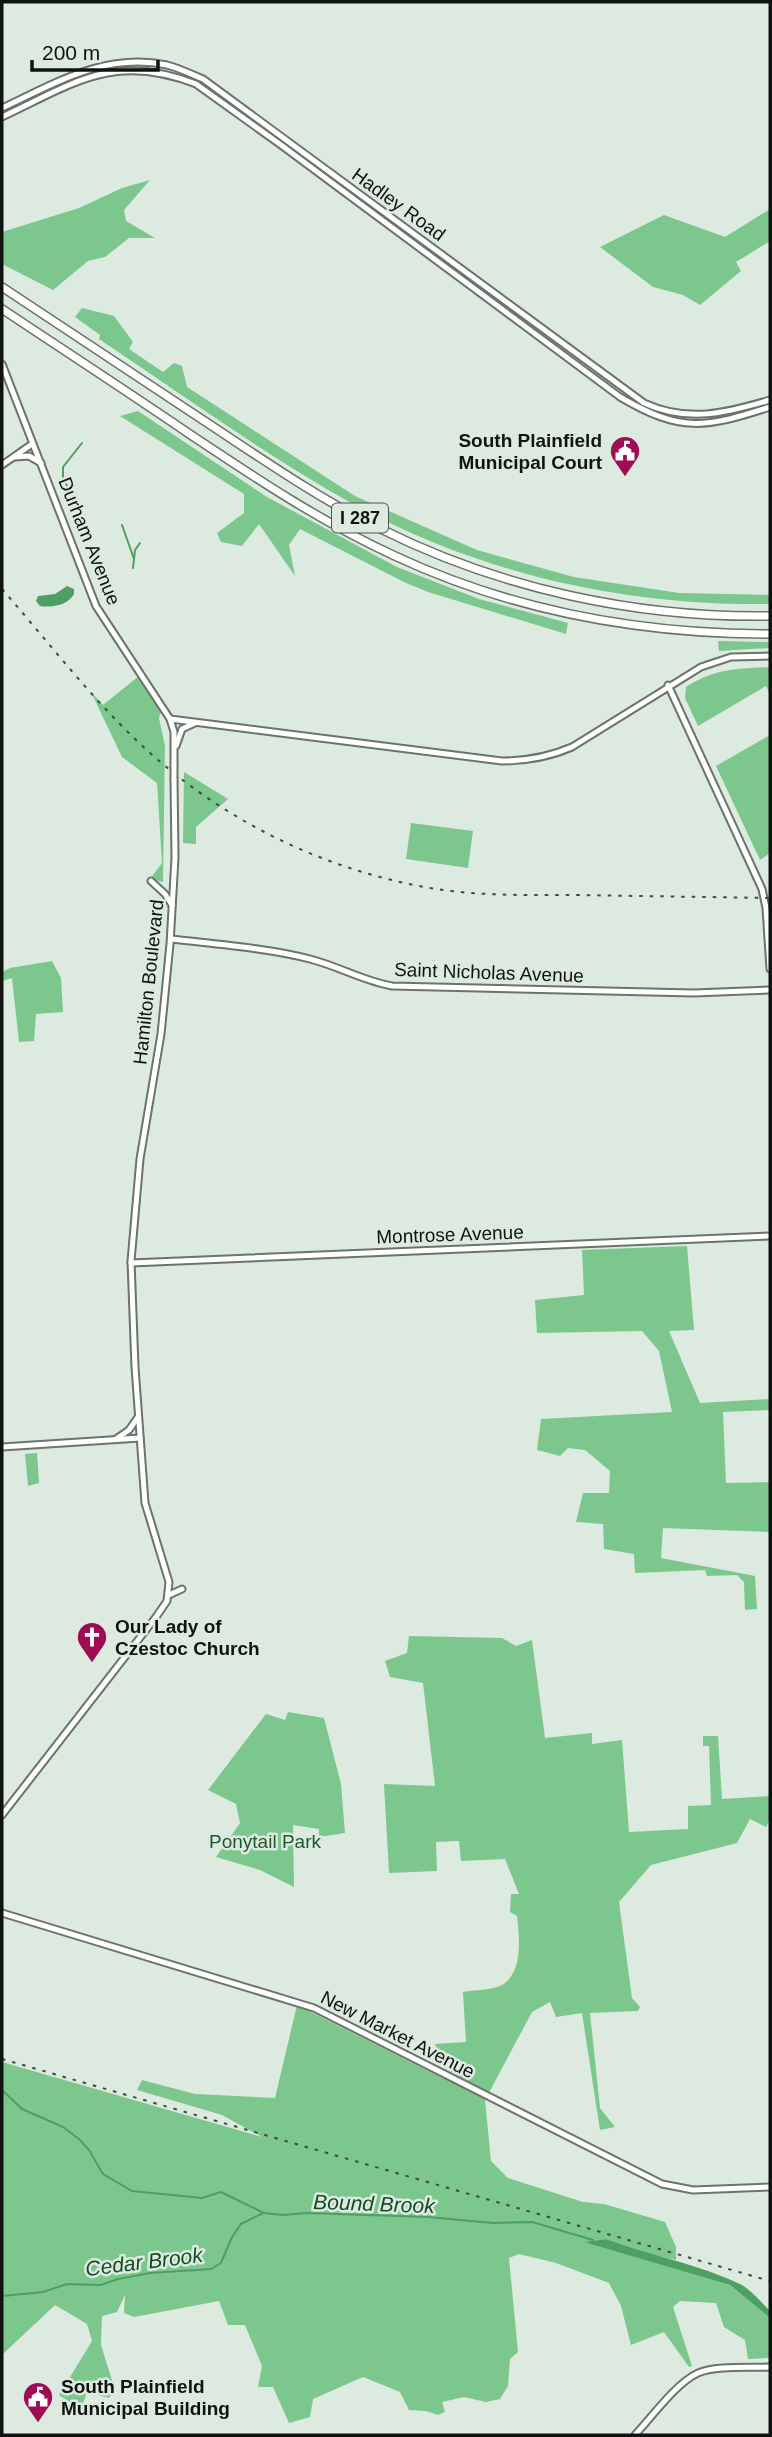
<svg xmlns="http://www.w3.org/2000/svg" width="772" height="2437" font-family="Arial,sans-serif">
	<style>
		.green { fill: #7cc78d }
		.water { fill: #4e9f64 }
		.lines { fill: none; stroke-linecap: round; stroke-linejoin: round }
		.stream { stroke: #4e9f64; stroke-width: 2 }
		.secondary-casing { stroke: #69746b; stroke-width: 9 }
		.highway-casing { stroke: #69746b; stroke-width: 10 }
		.secondary { stroke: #fff; stroke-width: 5 }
		.highway { stroke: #fff; stroke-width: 7 }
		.rail { stroke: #434944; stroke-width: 2; stroke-dasharray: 3.5 7; stroke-linecap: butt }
		.secondary-bridge-casing { stroke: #69746b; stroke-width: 9; stroke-linecap: butt }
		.secondary-bridge { stroke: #fff; stroke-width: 5 }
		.labels { text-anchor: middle; stroke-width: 5; stroke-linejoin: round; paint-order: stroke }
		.shield { fill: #ddeadf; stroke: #4e544f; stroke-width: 2 }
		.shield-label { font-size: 18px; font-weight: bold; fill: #101411 }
		.street-label { font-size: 19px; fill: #101411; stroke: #ddeadf }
		.poi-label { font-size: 19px; font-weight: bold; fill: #101411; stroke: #ddeadf; text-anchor: start }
		.park-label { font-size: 19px; fill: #1f5830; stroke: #ddeadf }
		.water-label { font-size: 21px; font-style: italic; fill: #104c25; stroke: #ddeadf }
	</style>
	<rect width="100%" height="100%" fill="#ddeadf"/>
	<g class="green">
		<polygon points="150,180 124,210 126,221 155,238 129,238 105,257 88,261 53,290 2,264 2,232 79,208 122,188"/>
		<polygon points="770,209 770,241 736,262 741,271 700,305 683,295 653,287 600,247 664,215 725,237"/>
		<path d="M82 308 114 316 133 342 129 349 163 372 174 363 182 366 187 387 355 496 477 550 574 577 679 593 770 595V604C626 606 479 574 353 504 265 455 183 395 99 339L100 335 75 317Z"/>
		<polygon points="138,411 267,497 397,567 479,599 568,623 566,634 428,592 406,583 300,529 289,545 295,576 259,524 242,546 221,542 217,533 244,513 244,494 120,416"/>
		<polygon points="718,641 770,642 770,648 719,651"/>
		<path d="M770 667V694L766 686 698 726 685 698 686 687C717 668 735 669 770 667Z"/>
		<polygon points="139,676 161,711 159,718 165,746 163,882 150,879 162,863 157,783 122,757 91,692 103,705"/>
		<polygon points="770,735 770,853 760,860 716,766"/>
		<polygon points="184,772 228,799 196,827 196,844 183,843"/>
		<polygon points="411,823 473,831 468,868 406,859"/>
		<polygon points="52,961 61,978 63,1012 36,1014 34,1041 19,1042 12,978 2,981 2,972 10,968"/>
		<polygon points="687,1246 694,1330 669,1331 700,1403 769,1399 770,1410 723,1412 726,1483 770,1482 770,1532 663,1528 661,1558 755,1576 757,1609 745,1610 744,1582 737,1575 707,1576 705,1570 635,1573 634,1554 604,1549 603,1524 576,1522 583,1493 609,1493 610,1471 585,1450 568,1448 560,1456 537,1450 541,1419 672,1412 659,1351 642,1331 537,1333 535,1300 584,1295 582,1250"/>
		<polygon points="37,1453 39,1483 28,1486 25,1454"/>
		<path d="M409 1636 502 1638 516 1646 532 1640 545 1738 592 1733V1744L622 1740 629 1832 688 1829V1806L711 1805 709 1746H703V1736H718L722 1799 770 1796V1819L766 1827 750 1819 737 1843 651 1865 619 1902 632 1998 640 2007 638 2011 590 2013 600 2108 615 2127 600 2130 582 2013 556 2017 550 2002 532 2012 485 2100 491 2161 508 2178 583 2202 604 2204 665 2222 676 2247V2260L636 2251 606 2239 586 2242 730 2285 770 2318V2358L748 2359 745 2340 724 2327 716 2303 680 2301 673 2307 692 2366 689 2367 664 2332 631 2345 621 2306 609 2283 556 2263 519 2254 509 2258 518 2352 510 2359 508 2386 500 2399 486 2402 464 2397 442 2402 445 2412 438 2415 426 2411 409 2410 400 2392 363 2377 313 2399 310 2417 289 2423 273 2387H258L262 2366 245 2325H228L219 2301 134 2317 124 2313 125 2295 117 2312 102 2316 101 2345 115 2390 109 2398 87 2392 81 2409 59 2395 92 2341 87 2324 55 2305 2 2355V2062L262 2137 222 2115 137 2090 142 2080 195 2094 275 2098 297 2005 442 2078 475 2085 445 2068 435 2044 466 2042 463 1992C474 1990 492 1990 502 1985 524 1972 519 1936 517 1916L510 1912 511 1894H519L505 1859 461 1861 459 1841 436 1842 437 1871 389 1873 384 1784 435 1786 423 1683 390 1677 385 1661 407 1653Z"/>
		<polygon points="288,1712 324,1718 341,1784 345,1833 319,1837 319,1829 293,1825 294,1887 260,1870 216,1857 240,1823 236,1804 208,1790 266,1714 285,1720"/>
	</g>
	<g class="water">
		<path d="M67 586 74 589V594C68 605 52 608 40 606L36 601 38 596 55 594Z"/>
		<path d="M606 2239C651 2256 699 2264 742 2285 752 2291 762 2303 770 2311V2318L730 2285 584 2242Z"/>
	</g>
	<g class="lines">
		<g class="stream">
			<polyline points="69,501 78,504"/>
			<polyline points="71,501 72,497 63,477 63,467 82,443"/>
			<polyline points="122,525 134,559"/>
			<polyline points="133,568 135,550 140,543"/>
			<polyline points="2,2090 22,2109 63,2127 79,2139 89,2150 103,2174 132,2191 202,2198 221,2192 264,2213 283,2215 306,2213 428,2217 493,2223 532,2222 593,2240"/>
			<polyline points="2,2296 43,2292 67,2284 101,2285 118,2279 150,2273 211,2269 221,2263 232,2237 241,2224 263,2213"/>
		</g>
		<g class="secondary-casing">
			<g id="secondary">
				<path d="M2 108C56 83 105 52 167 65 179 68 191 74 203 79L644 403C688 423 726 413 770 400"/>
				<path d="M2 117C74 83 114 52 196 84L281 145 620 397C681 433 705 428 770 407"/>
				<polyline points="2,364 96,606 170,719 174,732 174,766"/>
				<polyline points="15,457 29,456 41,463"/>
				<polyline points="2,465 32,444"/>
				<polyline points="668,685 762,889 766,908 770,969"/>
				<path d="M170 719 502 761C527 761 549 757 572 747L701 667 731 657 770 656"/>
				<polyline points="176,746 182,729 195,723"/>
				<polyline points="151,881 165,894 172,905"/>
				<path d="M171 939C214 944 268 948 310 959 338 966 363 981 392 986L694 993 770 990"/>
				<polyline points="131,1263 770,1236"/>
				<polyline points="116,1439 129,1430 138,1417"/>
				<polyline points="2,1447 140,1438"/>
				<polyline points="169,1595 182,1589"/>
				<polyline points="2,1815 156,1617 167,1601 169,1582 145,1503 135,1367 131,1261 140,1159 161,1034 170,944 175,858 174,779"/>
				<polyline points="2,1913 314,2008 662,2184 693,2190 770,2187"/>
				<path d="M635 2435C652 2417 676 2383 698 2373 715 2365 751 2368 770 2367"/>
			</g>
		</g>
		<g class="highway-casing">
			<g id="highway">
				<path d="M2 287C71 333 140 379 209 424 265 461 321 500 381 529 501 589 637 618 770 616"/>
				<path d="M2 309C65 351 128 392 191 435 257 479 323 523 395 556 513 611 641 634 770 634"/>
			</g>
		</g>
		<use href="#secondary" class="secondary"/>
		<use href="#highway" class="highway"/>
		<g class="rail">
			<path d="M2 589C52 646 100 710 158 760 238 829 339 875 443 890 487 896 531 895 575 895 640 896 705 897 770 898"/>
			<polyline points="2,2059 770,2281"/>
		</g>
		<g class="secondary-bridge-casing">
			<polyline id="secondary-bridge" points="174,766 174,779"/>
		</g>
		<use href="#secondary-bridge" class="secondary-bridge"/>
	</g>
	<defs>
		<g id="civic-pin" transform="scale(1.575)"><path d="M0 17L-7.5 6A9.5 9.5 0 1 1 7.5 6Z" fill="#a00c53" stroke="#ddeadf"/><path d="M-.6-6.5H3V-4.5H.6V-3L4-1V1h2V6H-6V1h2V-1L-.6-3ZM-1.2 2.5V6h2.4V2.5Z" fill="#fff"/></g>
		<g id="church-pin" transform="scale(1.575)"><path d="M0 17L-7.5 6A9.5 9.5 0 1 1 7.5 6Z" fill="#a00c53" stroke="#ddeadf"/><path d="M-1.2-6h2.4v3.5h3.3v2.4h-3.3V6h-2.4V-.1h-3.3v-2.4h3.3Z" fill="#fff"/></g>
	</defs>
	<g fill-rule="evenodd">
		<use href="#civic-pin" x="625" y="451"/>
		<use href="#church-pin" x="92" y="1637"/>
		<use href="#civic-pin" x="38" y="2397"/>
	</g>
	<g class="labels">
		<rect class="shield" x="332" y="503.5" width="56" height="29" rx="5"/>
		<g class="shield-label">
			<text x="360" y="524">I 287</text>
		</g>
		<g class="street-label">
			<text transform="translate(399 204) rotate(36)" y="7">Hadley Road</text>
			<text transform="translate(90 541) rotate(68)" y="7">Durham Avenue</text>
			<text transform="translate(489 972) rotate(2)" y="7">Saint Nicholas Avenue</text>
			<text transform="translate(148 982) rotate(-84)" y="7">Hamilton Boulevard</text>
			<text transform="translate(450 1234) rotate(-2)" y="7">Montrose Avenue</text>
			<text transform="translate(398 2034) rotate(27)" y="7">New Market Avenue</text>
		</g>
		<g class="poi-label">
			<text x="602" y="447" text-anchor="end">South Plainfield<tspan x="602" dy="22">Municipal Court</tspan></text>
			<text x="115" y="1633">Our Lady of<tspan x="115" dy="22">Czestoc Church</tspan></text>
			<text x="61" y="2393">South Plainfield<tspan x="61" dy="22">Municipal Building</tspan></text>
		</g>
		<g class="park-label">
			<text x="265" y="1848">Ponytail Park</text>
		</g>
		<g class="water-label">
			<text transform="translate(374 2204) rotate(2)" y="7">Bound Brook</text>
			<text transform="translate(144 2262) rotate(-7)" y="7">Cedar Brook</text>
		</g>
	</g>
	<rect width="772" height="2437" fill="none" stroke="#101411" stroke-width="7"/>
	<path d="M32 60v10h126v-10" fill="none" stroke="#101411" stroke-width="3.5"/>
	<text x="42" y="60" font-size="21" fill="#101411" stroke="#ddeadf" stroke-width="5" paint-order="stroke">200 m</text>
</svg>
